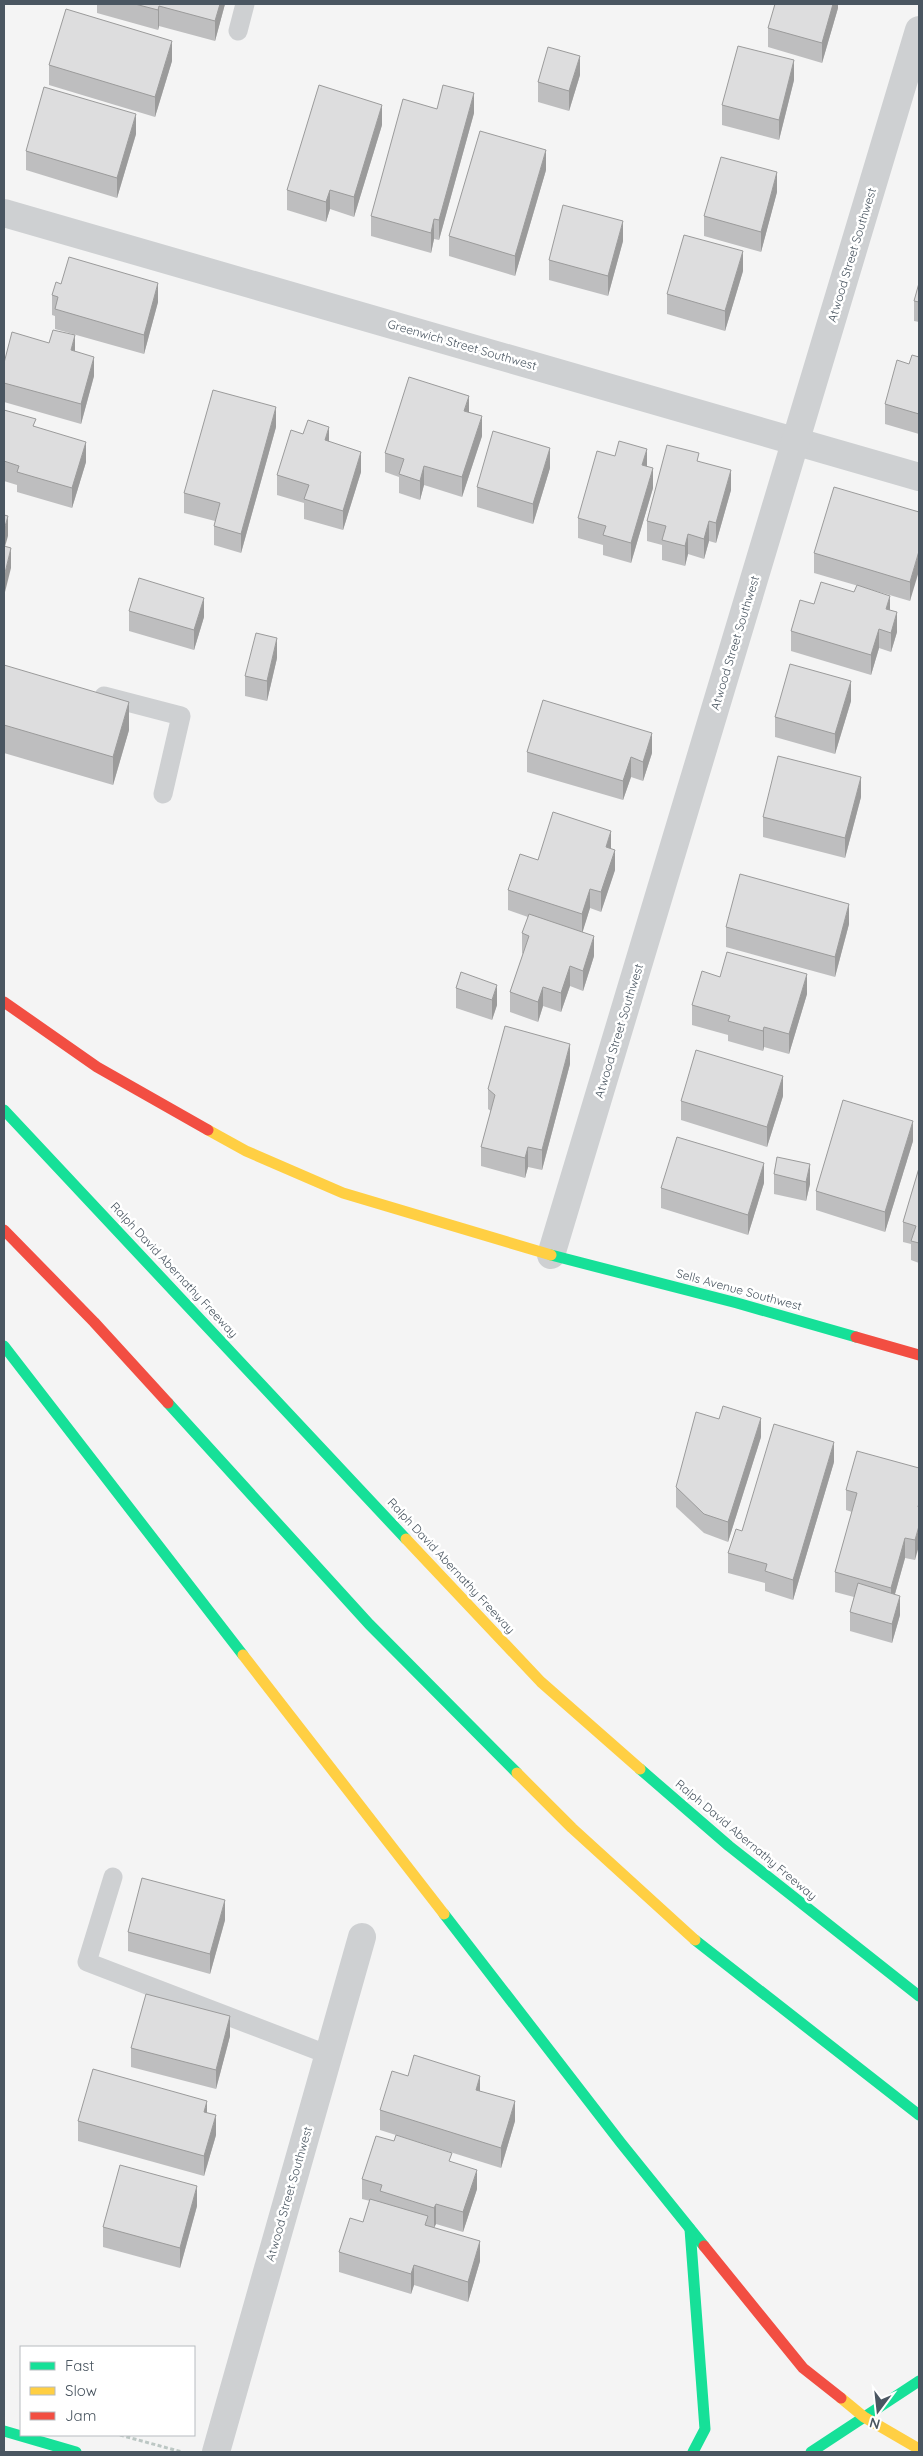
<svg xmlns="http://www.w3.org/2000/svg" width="923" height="2456" font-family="Quicksand,sans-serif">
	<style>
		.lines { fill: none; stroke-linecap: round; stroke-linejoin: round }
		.path { stroke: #bcc7c4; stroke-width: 3; stroke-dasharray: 4 2.5; stroke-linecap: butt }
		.lane { stroke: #ced0d2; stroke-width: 19 }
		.street { stroke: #ced0d2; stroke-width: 28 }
		.fast { stroke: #16e098; stroke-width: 11 }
		.slow { stroke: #ffcf43; stroke-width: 11 }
		.jam { stroke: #f24e42; stroke-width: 11 }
		.wall { fill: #bebebf }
		.shaded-wall { fill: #9b9b9b }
		.building { fill: #ddddde; stroke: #9b9b9b }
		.labels { text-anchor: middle; stroke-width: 5; stroke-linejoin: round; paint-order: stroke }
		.street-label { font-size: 12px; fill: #4a5661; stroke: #fff }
	</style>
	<rect width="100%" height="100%" fill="#f4f4f4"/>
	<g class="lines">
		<polyline class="path" points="120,2435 182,2452"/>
		<g class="lane">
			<polyline points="238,31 245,4"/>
			<polyline points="104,696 181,716 163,794"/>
			<polyline points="113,1877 87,1962 329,2055"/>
		</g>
		<g class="street">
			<polyline points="4,213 919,477"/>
			<polyline points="551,1255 919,30"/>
			<polyline points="216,2452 362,1937"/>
		</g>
		<g class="fast">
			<polyline points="4,1110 406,1539"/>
			<polyline points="551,1255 737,1303 856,1337"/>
			<polyline points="4,1346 243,1655"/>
			<polyline points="168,1403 369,1624 517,1773"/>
			<polyline points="640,1769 729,1846 919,1996"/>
			<polyline points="444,1914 621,2143 704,2246"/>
			<polyline points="695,1940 919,2115"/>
			<polyline points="690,2229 705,2429 693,2452"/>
			<polyline points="4,2431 76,2452"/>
			<polyline points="811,2452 919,2381"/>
		</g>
		<g class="slow">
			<polyline points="208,1130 246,1151 343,1193 551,1255"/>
			<polyline points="406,1539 541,1682 640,1769"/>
			<polyline points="243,1655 444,1914"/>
			<polyline points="517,1773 572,1828 695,1940"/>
			<polyline points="841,2398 864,2417 919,2449"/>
		</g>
		<g class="jam">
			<polyline points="4,1002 97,1067 208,1130"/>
			<polyline points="4,1230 94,1322 168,1403"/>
			<polyline points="856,1337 919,1355"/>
			<polyline points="704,2246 803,2368 841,2398"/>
		</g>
	</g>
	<g class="wall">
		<polygon points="97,4 225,4 215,41 159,26 158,30 97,13"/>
		<polygon points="838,4 838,8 822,63 768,47 768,28"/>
		<polygon points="172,61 155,117 49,85 49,65"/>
		<polygon points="580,75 569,111 538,102 538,82"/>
		<polygon points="794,80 779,140 722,125 722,105"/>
		<polygon points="437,109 474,113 439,240 434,239 431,253 371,236 371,216"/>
		<polygon points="382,125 354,217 330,209 326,222 287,210 287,190"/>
		<polygon points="136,134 117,198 26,170 26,151"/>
		<polygon points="546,170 515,276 449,256 449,236"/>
		<polygon points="777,192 761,252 704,236 704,216"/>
		<polygon points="623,241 608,296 549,280 549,260"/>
		<polygon points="743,271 725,331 667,314 667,294"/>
		<polygon points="919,283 919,322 914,321 914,301"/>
		<polygon points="52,295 158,302 144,354 55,329 55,316 52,315"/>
		<polygon points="75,351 94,376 81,424 4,402 4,363"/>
		<polygon points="919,357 919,434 885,424 885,404 909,364"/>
		<polygon points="4,410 36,427 86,462 72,508 17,492 17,485 4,481"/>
		<polygon points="469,412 482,436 462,497 424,485 420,500 399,493 399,477 385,472 385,453"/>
		<polygon points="276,427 241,553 214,545 214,526 215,521 184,513 184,493"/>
		<polygon points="329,442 361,472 343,530 304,519 304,503 277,495 277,475"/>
		<polygon points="699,461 731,490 716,543 709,541 704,559 688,554 685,566 662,560 662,545 647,541 647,521"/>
		<polygon points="647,467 653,488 631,563 603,555 603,545 578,538 578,518"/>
		<polygon points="550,468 533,524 477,507 477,487"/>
		<polygon points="919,512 910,601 814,573 814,553"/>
		<polygon points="814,604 890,610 897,632 891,652 879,648 871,675 791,651 791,631"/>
		<polygon points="129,611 204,617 194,650 129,631"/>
		<polygon points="277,658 267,701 245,696 245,676"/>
		<polygon points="4,665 129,730 113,785 4,753"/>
		<polygon points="851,701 835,754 775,737 775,717"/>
		<polygon points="527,752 652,753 643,781 631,777 623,800 527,772"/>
		<polygon points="861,797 845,858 763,837 763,817"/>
		<polygon points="611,849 615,870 601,912 590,908 582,932 594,956 583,991 570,986 561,1012 543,1006 538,1022 510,1012 510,992 523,954 522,953 522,933 528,917 508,910 508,890 538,860"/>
		<polygon points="849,924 835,977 726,947 726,927"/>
		<polygon points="461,972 497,1005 492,1020 456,1008 456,988"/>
		<polygon points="720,977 807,994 789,1054 764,1047 763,1051 728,1041 728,1035 692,1025 692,1005"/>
		<polygon points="570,1064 542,1170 528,1167 525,1178 481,1166 481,1147 491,1111 488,1109 488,1089"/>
		<polygon points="783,1096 767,1147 681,1120 681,1101"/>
		<polygon points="913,1141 885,1232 816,1210 816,1191"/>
		<polygon points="777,1157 810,1184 806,1201 774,1194 774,1174"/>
		<polygon points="919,1168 919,1263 911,1260 911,1244 903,1242 903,1222"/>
		<polygon points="764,1183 748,1235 661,1208 661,1188"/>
		<polygon points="761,1437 728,1542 704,1533 676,1507 676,1487"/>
		<polygon points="834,1462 793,1600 765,1591 765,1583 728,1573 728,1553 742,1531"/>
		<polygon points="919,1468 915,1560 905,1558 895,1594 900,1615 892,1643 850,1631 850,1612 854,1597 835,1592 835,1572 852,1512 846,1510 846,1490"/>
		<polygon points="225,1920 210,1974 128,1951 128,1932"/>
		<polygon points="230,2036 216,2089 131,2067 131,2048"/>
		<polygon points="408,2076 480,2091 515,2121 501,2168 380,2130 380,2110"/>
		<polygon points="207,2113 216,2135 204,2176 78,2141 78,2121"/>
		<polygon points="452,2162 477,2189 463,2232 436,2224 434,2227 480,2261 468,2302 414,2285 411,2294 339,2272 339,2252 363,2222 370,2201 362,2199 362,2179"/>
		<polygon points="197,2206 180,2268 103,2247 103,2227"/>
	</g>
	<g class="shaded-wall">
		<polygon points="220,4 225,4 215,41 215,21"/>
		<polygon points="833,4 838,4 838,8 822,63 822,43"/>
		<polygon points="159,6 159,26 158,30 158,10"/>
		<polygon points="172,41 172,61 155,117 155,97"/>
		<polygon points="580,56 580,75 569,111 569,91"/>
		<polygon points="794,60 794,80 779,140 779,120"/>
		<polygon points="474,93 474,113 439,240 439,220"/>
		<polygon points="382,105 382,125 354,217 354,197"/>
		<polygon points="136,114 136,134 117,198 117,178"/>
		<polygon points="546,150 546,170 515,276 515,256"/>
		<polygon points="777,172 777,192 761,252 761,232"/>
		<polygon points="330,190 330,209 326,222 326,202"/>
		<polygon points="434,219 434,239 431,253 431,233"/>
		<polygon points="623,221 623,241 608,296 608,276"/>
		<polygon points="743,251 743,271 725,331 725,311"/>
		<polygon points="158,283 158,302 144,354 144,335"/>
		<polygon points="75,335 75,355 71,350"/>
		<polygon points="94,357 94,376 81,424 81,404"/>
		<polygon points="469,396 469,416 464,411"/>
		<polygon points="276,407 276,427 241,553 241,534"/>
		<polygon points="482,416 482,436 462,497 462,477"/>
		<polygon points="329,427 329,447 325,440"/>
		<polygon points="86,442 86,462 72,508 72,488"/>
		<polygon points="550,448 550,468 533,524 533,504"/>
		<polygon points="647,449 647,469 642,465"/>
		<polygon points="361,452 361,472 343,530 343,511"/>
		<polygon points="424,466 424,485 420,500 420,481"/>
		<polygon points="653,468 653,488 631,563 631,543"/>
		<polygon points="731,470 731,490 716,543 716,523"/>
		<polygon points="8,516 8,536 4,550 4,530"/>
		<polygon points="709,521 709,541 704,559 704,539"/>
		<polygon points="688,534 688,554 685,566 685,546"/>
		<polygon points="11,548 11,568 4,596 4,577"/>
		<polygon points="919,551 919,571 910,601 910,582"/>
		<polygon points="890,596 890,615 886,609"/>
		<polygon points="204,598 204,617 194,650 194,630"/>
		<polygon points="897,612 897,632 891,652 891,633"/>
		<polygon points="879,629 879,648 871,675 871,655"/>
		<polygon points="277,638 277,658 267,701 267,681"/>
		<polygon points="851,681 851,701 835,754 835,734"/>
		<polygon points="129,702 129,730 113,785 113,757"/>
		<polygon points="652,733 652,753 643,781 643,762"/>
		<polygon points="631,757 631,777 623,800 623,781"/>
		<polygon points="861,777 861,797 845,858 845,838"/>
		<polygon points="611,831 611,851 606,847"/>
		<polygon points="615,850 615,870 601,912 601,892"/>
		<polygon points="590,889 590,908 582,934 582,914"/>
		<polygon points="849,904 849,924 835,977 835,957"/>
		<polygon points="594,936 594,956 583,991 583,971"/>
		<polygon points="570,966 570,986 561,1012 561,993"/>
		<polygon points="807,974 807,994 789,1054 789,1034"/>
		<polygon points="497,985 497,1005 492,1020 492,1000"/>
		<polygon points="543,987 543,1006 538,1022 538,1002"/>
		<polygon points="764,1027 764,1047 763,1051 763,1031"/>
		<polygon points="570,1044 570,1064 542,1170 542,1150"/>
		<polygon points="783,1076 783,1096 767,1147 767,1127"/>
		<polygon points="913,1121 913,1141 885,1232 885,1212"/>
		<polygon points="528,1147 528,1167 525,1178 525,1158"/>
		<polygon points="764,1163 764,1183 748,1235 748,1215"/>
		<polygon points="810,1164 810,1184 806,1201 806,1182"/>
		<polygon points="761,1418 761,1437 728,1542 728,1522"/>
		<polygon points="834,1442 834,1462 793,1600 793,1580"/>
		<polygon points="919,1526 919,1546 915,1560 915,1540"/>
		<polygon points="905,1538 905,1558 891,1608 891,1588"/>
		<polygon points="900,1596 900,1615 892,1643 892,1624"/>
		<polygon points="225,1900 225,1920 210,1974 210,1954"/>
		<polygon points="230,2016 230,2036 216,2089 216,2070"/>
		<polygon points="480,2076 480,2095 476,2090"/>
		<polygon points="207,2101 207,2120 204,2112"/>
		<polygon points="515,2101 515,2121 501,2168 501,2148"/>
		<polygon points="216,2115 216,2135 204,2176 204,2156"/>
		<polygon points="477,2170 477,2189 463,2232 463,2212"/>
		<polygon points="197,2186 197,2206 180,2268 180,2248"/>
		<polygon points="436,2204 436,2224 434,2228 434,2208"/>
		<polygon points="480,2241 480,2261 468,2302 468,2282"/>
		<polygon points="414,2265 414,2285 411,2294 411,2274"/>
	</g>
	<g class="building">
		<polygon points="135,4 220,4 215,21 159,6 158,10"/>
		<polygon points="775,4 833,4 822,43 768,28"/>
		<polygon points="66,9 172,41 155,97 49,65"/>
		<polygon points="738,46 794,60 779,120 722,105"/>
		<polygon points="548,47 580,56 569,91 538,82"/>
		<polygon points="319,85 382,105 354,197 330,190 326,202 287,190"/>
		<polygon points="443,85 474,93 439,220 434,219 431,233 371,216 403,99 437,109"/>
		<polygon points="44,87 136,114 117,178 26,151"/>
		<polygon points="480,131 546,150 515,256 449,236"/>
		<polygon points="721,157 777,172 761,232 704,216"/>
		<polygon points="563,205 623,221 608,276 549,260"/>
		<polygon points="684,235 743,251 725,311 667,294"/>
		<polygon points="69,257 158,283 144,335 55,309 58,297 52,295 56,282 61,284"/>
		<polygon points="919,283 919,302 914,301"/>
		<polygon points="53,330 75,335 71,350 94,357 81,404 4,383 4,363 12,332 49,343"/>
		<polygon points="912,355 919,357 919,414 885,404 897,360 909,364"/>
		<polygon points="409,377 469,396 464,411 482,416 462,477 424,466 420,481 399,474 404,459 385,453"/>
		<polygon points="213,390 276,407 241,534 214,526 220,503 184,493"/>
		<polygon points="4,410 36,419 33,426 86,442 72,488 17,472 19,466 4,461"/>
		<polygon points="308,420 329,427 325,440 361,452 343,511 304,499 309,485 277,475 291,430 303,434"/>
		<polygon points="493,431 550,448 533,504 477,487"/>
		<polygon points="619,441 647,449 642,465 653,468 631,543 603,535 606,526 578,518 597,451 615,456"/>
		<polygon points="667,445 699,453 697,461 731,470 716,523 709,521 704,539 688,534 685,546 662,540 666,526 647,521"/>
		<polygon points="834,487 919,512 919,551 910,582 814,553"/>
		<polygon points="4,515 8,516 4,530"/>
		<polygon points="4,546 11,548 4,577"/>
		<polygon points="139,578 204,598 194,630 129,611"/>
		<polygon points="821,582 854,592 857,585 890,596 886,609 897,612 891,633 879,629 871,655 791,631 800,600 814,604"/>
		<polygon points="256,633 277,638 267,681 245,676"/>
		<polygon points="790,664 851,681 835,734 775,717"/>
		<polygon points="4,665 129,702 113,757 4,725"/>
		<polygon points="543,700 652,733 643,762 631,757 623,781 527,752"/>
		<polygon points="778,756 861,777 845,838 763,817"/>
		<polygon points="553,812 611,831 606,847 615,850 601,892 590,889 582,914 508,890 520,854 538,860"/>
		<polygon points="740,874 849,904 835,957 726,927"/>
		<polygon points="529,914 594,936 583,971 570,966 561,993 543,987 538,1002 510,992 529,936 522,933"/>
		<polygon points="727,952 807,974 789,1034 764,1027 763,1031 728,1021 730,1016 692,1005 702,971 720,977"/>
		<polygon points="461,972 497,985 492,1000 456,988"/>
		<polygon points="505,1026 570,1044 542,1150 528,1147 525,1158 481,1147 495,1095 488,1089"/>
		<polygon points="696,1050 783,1076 767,1127 681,1101"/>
		<polygon points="843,1100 913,1121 885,1212 816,1191"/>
		<polygon points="677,1137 764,1163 748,1215 661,1188"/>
		<polygon points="777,1157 810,1164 806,1182 774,1174"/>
		<polygon points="919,1168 919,1243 911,1241 916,1226 903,1222"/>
		<polygon points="723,1406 761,1418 728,1522 704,1514 676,1487 696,1412 719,1419"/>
		<polygon points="774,1424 834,1442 793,1580 765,1571 767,1564 728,1553 736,1529 742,1531"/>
		<polygon points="857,1451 919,1468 919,1503 918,1507 919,1507 919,1526 915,1540 905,1538 891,1588 835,1572 857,1493 846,1490"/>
		<polygon points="858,1583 900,1596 892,1624 850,1612"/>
		<polygon points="142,1878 225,1900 210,1954 128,1932"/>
		<polygon points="146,1994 230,2016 216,2070 131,2048"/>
		<polygon points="414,2055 480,2076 476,2090 515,2101 501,2148 380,2110 392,2071 408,2076"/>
		<polygon points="93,2069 207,2101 204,2112 216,2115 204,2156 78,2121"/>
		<polygon points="396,2135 452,2153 449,2161 477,2170 463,2212 436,2204 434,2208 380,2191 382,2185 362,2179 376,2136 394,2141"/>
		<polygon points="120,2165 197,2186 180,2248 103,2227"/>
		<polygon points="370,2199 428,2216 425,2225 480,2241 468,2282 414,2265 411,2274 339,2252 350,2218 363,2222"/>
	</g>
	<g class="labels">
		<g class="street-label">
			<text transform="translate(852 255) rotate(-73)" y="4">Atwood Street Southwest</text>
			<text transform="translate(462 345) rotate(16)" y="4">Greenwich Street Southwest</text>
			<text transform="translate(735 643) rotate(-73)" y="4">Atwood Street Southwest</text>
			<text transform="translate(619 1031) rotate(-73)" y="4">Atwood Street Southwest</text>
			<text transform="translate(174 1270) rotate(47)" y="4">Ralph David Abernathy Freeway</text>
			<text transform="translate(739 1290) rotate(15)" y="4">Sells Avenue Southwest</text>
			<text transform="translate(451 1566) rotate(47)" y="4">Ralph David Abernathy Freeway</text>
			<text transform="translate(746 1840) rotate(40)" y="4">Ralph David Abernathy Freeway</text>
			<text transform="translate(289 2194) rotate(-74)" y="4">Atwood Street Southwest</text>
		</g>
	</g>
	<rect width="923" height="2456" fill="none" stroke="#4a5661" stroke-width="10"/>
	<rect x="20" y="2346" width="175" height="90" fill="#ffffff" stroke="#b7bbc0"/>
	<rect x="30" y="2362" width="25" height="8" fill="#16e098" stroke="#b7bbc0"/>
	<text x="65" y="2371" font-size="15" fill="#4a5661">Fast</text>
	<rect x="30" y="2387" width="25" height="8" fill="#ffcf43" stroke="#b7bbc0"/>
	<text x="65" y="2396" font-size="15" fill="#4a5661">Slow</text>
	<rect x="30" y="2412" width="25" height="8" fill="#f24e42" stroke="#b7bbc0"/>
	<text x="65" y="2421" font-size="15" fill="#4a5661">Jam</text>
	<g transform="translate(878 2411) rotate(195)" stroke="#ffffff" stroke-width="4" paint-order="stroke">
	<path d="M0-4L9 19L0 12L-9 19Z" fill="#4a5661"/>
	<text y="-8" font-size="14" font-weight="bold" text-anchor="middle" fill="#4a5661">N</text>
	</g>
</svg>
